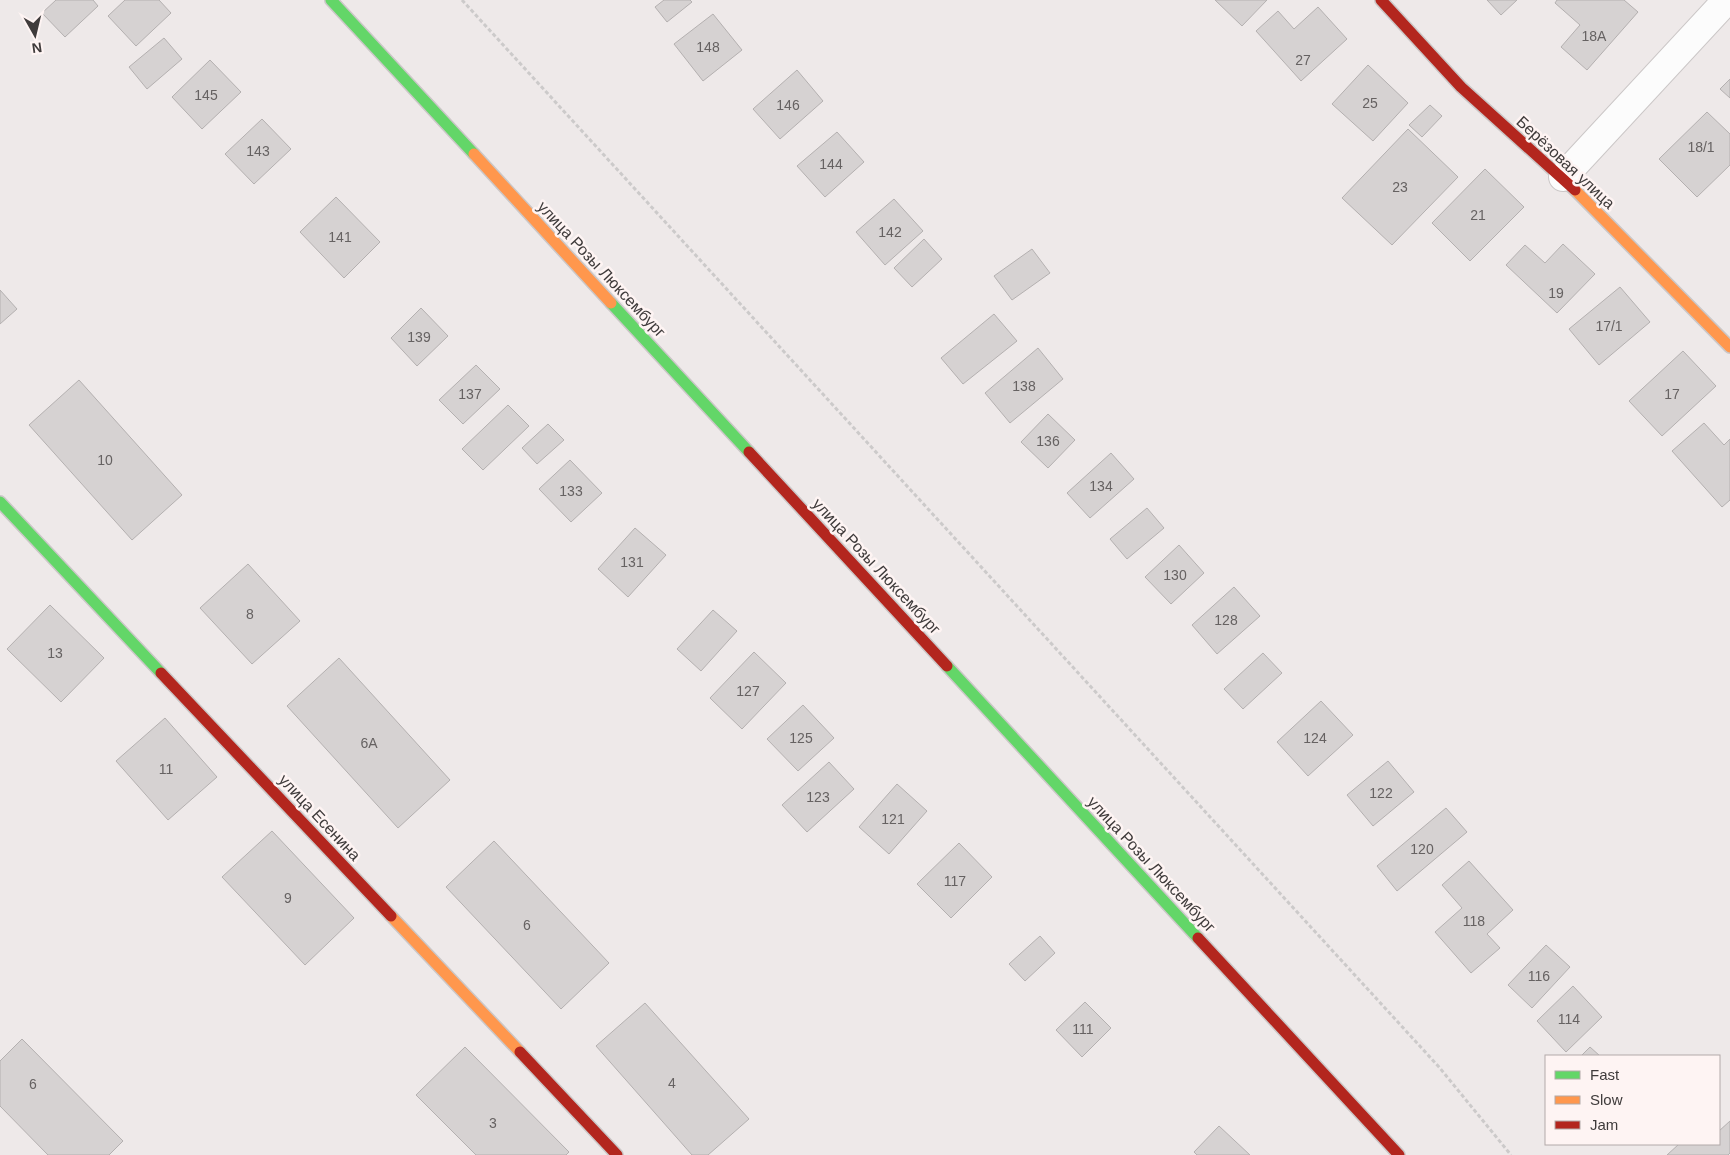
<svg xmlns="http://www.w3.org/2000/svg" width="1730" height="1155" font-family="Helvetica,sans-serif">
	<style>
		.building { fill: #d6d2d2; stroke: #b4b0b0 }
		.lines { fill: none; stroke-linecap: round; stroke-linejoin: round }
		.street-casing { stroke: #cbc7c7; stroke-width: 30 }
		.fast-casing { stroke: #cbc7c7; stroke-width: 14 }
		.slow-casing { stroke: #cbc7c7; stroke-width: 14 }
		.jam-casing { stroke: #cbc7c7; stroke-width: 14 }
		.path { stroke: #cccaca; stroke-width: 3; stroke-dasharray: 4 2.5; stroke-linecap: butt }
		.street { stroke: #fcfcfc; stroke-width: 28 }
		.fast { stroke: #63d668; stroke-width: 11 }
		.slow { stroke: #ff974d; stroke-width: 11 }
		.jam { stroke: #b3261e; stroke-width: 11 }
		.labels { text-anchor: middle; stroke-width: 5; stroke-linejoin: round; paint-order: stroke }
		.number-label { font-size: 14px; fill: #666262 }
		.street-label { font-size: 16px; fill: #3f3b3b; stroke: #fef4f3 }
	</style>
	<rect width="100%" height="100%" fill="#eee9e9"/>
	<g class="building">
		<polygon points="56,0 93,0 98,6 65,37 42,13"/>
		<polygon points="125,0 159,0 171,13 136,46 108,16"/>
		<polygon points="664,0 690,0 692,2 667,22 655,7"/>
		<polygon points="1215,0 1267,0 1242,26"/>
		<polygon points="1487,0 1517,0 1501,15"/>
		<polygon points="1557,0 1624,0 1638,12 1587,70 1561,47 1580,25 1555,3"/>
		<polygon points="1318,7 1347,39 1301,81 1256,31 1278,11 1294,29"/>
		<polygon points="713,14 742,50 703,81 674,44"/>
		<polygon points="164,38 182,59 147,89 129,67"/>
		<polygon points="210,60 241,92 202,129 172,97"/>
		<polygon points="1368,65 1408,103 1373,141 1332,104"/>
		<polygon points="797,70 823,101 780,139 753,109"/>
		<polygon points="1730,79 1730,98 1720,89"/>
		<polygon points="1430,105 1442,116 1422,137 1409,125"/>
		<polygon points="1707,112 1730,134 1730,165 1697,197 1659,159"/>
		<polygon points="262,119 291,149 254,184 225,154"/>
		<polygon points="1408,129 1458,177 1392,245 1342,198"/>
		<polygon points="837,132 864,162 825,197 797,166"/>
		<polygon points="1485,169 1524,207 1470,261 1432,223"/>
		<polygon points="336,197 380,242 344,278 300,232"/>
		<polygon points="894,199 923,231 885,265 856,232"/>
		<polygon points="924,239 942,259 912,287 894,268"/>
		<polygon points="1563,244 1595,274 1557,313 1506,265 1525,245 1545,263"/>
		<polygon points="1032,249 1050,273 1012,300 994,276"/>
		<polygon points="1620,287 1650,322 1599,365 1569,329"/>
		<polygon points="0,290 17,309 0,324"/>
		<polygon points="421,308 448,336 417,366 391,338"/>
		<polygon points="994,314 1017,341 963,384 941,358"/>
		<polygon points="1038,348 1063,379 1010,423 985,393"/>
		<polygon points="1683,351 1716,386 1662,436 1629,401"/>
		<polygon points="476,365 500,389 463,424 439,400"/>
		<polygon points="79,380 182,495 132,540 29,425"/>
		<polygon points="508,405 529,426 483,470 462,449"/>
		<polygon points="1048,414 1075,440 1048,468 1021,442"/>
		<polygon points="1704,423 1724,445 1730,439 1730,500 1722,507 1672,451"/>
		<polygon points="548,424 564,440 537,464 522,448"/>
		<polygon points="1111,453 1134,479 1090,518 1067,493"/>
		<polygon points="570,460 602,493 571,522 539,489"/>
		<polygon points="1147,508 1164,528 1127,559 1110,539"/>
		<polygon points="635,528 666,555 628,597 598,569"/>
		<polygon points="1179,545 1204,573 1171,604 1145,577"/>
		<polygon points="248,564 300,621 252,664 200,608"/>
		<polygon points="1234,587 1260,616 1217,654 1192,625"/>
		<polygon points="50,605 104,658 61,702 7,649"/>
		<polygon points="713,610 737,631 701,671 677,649"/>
		<polygon points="754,652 786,683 742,729 710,698"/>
		<polygon points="1263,653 1282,673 1243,709 1224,689"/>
		<polygon points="339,658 450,780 398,828 287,706"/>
		<polygon points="1321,701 1353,735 1308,776 1277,742"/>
		<polygon points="803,705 834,738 798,771 767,739"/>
		<polygon points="165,718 217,777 168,820 116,761"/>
		<polygon points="1388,761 1414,792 1373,826 1347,795"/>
		<polygon points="829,762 854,789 807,832 782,805"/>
		<polygon points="897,784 927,811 889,854 859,827"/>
		<polygon points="1446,808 1467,832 1397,891 1377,866"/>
		<polygon points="272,831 354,918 305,965 222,877"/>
		<polygon points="494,841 609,963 561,1009 446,887"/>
		<polygon points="959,843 992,877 951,918 917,884"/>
		<polygon points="1469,861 1513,910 1487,934 1500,948 1471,973 1435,932 1462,908 1442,885"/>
		<polygon points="1040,936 1055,953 1025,981 1009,964"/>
		<polygon points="1546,945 1570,967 1532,1008 1508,985"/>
		<polygon points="1573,986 1602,1017 1566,1052 1537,1021"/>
		<polygon points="1085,1002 1111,1028 1082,1057 1056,1030"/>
		<polygon points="645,1003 749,1119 708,1155 692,1155 596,1046"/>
		<polygon points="22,1039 123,1141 109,1155 48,1155 0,1106 0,1061"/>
		<polygon points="465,1047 569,1152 566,1155 476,1155 416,1095"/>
		<polygon points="1590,1047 1600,1056 1581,1056"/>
		<polygon points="1730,1121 1730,1153 1728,1155 1667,1155 1679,1144 1719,1144 1719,1131"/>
		<polygon points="1219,1126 1250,1155 1197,1155 1194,1152"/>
	</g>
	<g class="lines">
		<g class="street-casing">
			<polyline id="street" points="1563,177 1727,0"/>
		</g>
		<g class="fast-casing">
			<g id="fast">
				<polyline points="331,0 474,154"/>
				<polyline points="611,303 749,452"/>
				<polyline points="0,502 161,673"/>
				<polyline points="947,666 1198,938"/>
			</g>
		</g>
		<g class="slow-casing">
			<g id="slow">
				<polyline points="474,154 611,303"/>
				<polyline points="1575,190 1730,347"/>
				<polyline points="391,916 520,1052"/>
			</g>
		</g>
		<g class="jam-casing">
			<g id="jam">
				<polyline points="1381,0 1461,87 1575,190"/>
				<polyline points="749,452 947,666"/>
				<polyline points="161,673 391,916"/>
				<polyline points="1198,938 1399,1155"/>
				<polyline points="520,1052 617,1155"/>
			</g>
		</g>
		<polyline class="path" points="462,0 1439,1067 1511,1155"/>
		<use href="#street" class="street"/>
		<use href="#fast" class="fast"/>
		<use href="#slow" class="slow"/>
		<use href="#jam" class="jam"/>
	</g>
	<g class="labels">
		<g class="number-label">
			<text x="1594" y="41">18А</text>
			<text x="708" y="52">148</text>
			<text x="1303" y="65">27</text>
			<text x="206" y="100">145</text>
			<text x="1370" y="108">25</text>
			<text x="788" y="110">146</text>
			<text x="1701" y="152">18/1</text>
			<text x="258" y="156">143</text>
			<text x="831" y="169">144</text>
			<text x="1400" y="192">23</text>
			<text x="1478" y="220">21</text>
			<text x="890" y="237">142</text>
			<text x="340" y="242">141</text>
			<text x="1556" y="298">19</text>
			<text x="1609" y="331">17/1</text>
			<text x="419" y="342">139</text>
			<text x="1024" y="391">138</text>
			<text x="470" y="399">137</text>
			<text x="1672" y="399">17</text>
			<text x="1048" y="446">136</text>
			<text x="105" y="465">10</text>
			<text x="1101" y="491">134</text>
			<text x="571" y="496">133</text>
			<text x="632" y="567">131</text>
			<text x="1175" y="580">130</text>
			<text x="250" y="619">8</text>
			<text x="1226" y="625">128</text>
			<text x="55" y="658">13</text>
			<text x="748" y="696">127</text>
			<text x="801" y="743">125</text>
			<text x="1315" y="743">124</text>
			<text x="369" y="748">6А</text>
			<text x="166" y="774">11</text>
			<text x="1381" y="798">122</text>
			<text x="818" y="802">123</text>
			<text x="893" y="824">121</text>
			<text x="1422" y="854">120</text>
			<text x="955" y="886">117</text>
			<text x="288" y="903">9</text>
			<text x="1474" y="926">118</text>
			<text x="527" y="930">6</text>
			<text x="1539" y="981">116</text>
			<text x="1569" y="1024">114</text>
			<text x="1083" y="1034">111</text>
			<text x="672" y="1088">4</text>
			<text x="33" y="1089">6</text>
			<text x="493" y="1128">3</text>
		</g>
		<g class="street-label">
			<text transform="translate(1566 162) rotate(43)" y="6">Берёзовая улица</text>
			<text transform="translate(602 269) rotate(47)" y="6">улица Розы Люксембург</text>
			<text transform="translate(877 566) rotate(47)" y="6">улица Розы Люксембург</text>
			<text transform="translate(320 817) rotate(47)" y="6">улица Есенина</text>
			<text transform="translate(1152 864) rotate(47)" y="6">улица Розы Люксембург</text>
		</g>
	</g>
	<rect x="1545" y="1055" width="175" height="90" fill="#fef4f3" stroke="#b2aaa9"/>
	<rect x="1555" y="1071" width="25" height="8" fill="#63d668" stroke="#b2aaa9"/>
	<text x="1590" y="1080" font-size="15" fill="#3f3b3b">Fast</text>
	<rect x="1555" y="1096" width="25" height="8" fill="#ff974d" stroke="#b2aaa9"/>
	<text x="1590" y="1105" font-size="15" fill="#3f3b3b">Slow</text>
	<rect x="1555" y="1121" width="25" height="8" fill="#b3261e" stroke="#b2aaa9"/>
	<text x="1590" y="1130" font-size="15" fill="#3f3b3b">Jam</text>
	<g transform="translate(35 35) rotate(172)" stroke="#fef4f3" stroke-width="4" paint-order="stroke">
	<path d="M0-4L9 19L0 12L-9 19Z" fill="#3f3b3b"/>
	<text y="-8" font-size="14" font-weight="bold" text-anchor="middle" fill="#3f3b3b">N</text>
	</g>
</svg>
